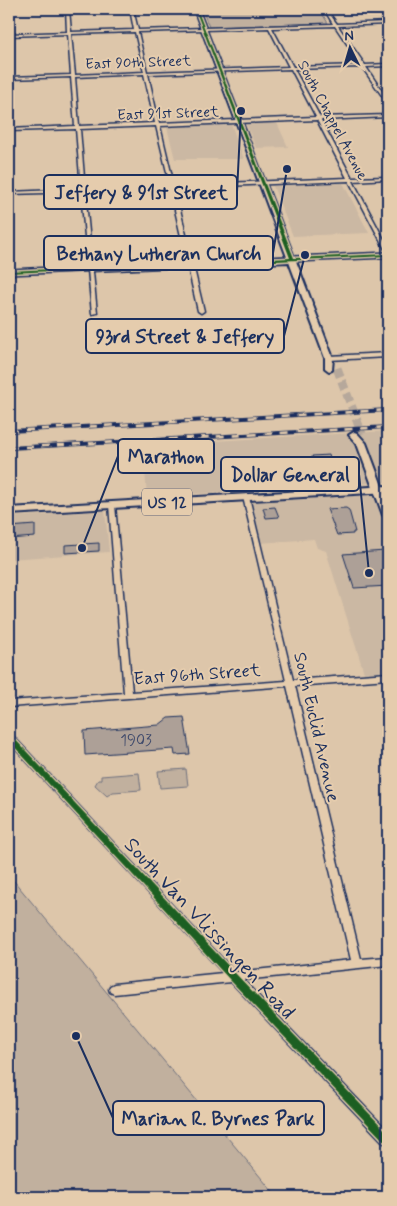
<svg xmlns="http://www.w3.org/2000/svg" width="397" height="1206" font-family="Mynerve,sans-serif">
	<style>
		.built { fill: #cbb8a3 }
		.green { fill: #c1b09e; stroke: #6e707e }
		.building { fill: #ada097; stroke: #1b2f5e }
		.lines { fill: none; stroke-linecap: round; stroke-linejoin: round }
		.secondary-tunnel { stroke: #b6a89b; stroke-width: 9; stroke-dasharray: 9 4.5; stroke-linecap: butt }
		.street-casing { stroke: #1b2f5e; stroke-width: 3 }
		.secondary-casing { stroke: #1b2f5e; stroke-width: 4 }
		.primary-casing { stroke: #1b2f5e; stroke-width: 4 }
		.street { fill: #e5ccad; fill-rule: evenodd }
		.secondary { fill: #e5ccad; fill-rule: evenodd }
		.primary { fill: #e5ccad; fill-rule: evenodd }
		.rail-casing { stroke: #1b2f5e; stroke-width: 4 }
		.rail { stroke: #e5ccad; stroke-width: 2.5; stroke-dasharray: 8; stroke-linecap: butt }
		.cycleway-casing { stroke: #e5ccad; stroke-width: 3 }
		.cycleway { fill: #1b5e20; fill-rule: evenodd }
		.labels { text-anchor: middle; stroke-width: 4; stroke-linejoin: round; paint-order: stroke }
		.far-street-label { font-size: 15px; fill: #1b2f5e; stroke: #e5ccad }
		.number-label { font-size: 15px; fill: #404b6c }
		.shield { fill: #e5ccad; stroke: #585e76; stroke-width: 1 }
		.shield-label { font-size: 16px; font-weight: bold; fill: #1b2f5e }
		.street-label { font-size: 18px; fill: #1b2f5e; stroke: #e5ccad }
		.near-street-label { font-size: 21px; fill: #1b2f5e; stroke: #e5ccad }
		.leader { fill: none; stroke: #1b2f5e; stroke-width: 2 }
		.callout-dot { fill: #1b2f5e; stroke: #e5ccad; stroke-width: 2 }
		.callout { fill: #e5ccad; stroke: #1b2f5e; stroke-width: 2 }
		.callout-label { font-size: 19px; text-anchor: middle; font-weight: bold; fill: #1b2f5e }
	</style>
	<rect width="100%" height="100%" fill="#ddc6aa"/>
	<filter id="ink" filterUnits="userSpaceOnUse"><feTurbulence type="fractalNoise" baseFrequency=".02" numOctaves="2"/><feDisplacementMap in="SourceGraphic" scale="10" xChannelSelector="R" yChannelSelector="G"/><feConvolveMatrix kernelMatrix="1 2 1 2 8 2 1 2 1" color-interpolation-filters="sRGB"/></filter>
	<g filter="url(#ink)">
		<g class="built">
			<polygon points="277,123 288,147 256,148 246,124"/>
			<polygon points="231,124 244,159 175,159 167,127"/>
			<polygon points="343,183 369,233 293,236 273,186"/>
			<polygon points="388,431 388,482 147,497 143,445"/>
			<polygon points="388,494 388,675 365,676 326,551 317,548 314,539 259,543 250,502"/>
			<polygon points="105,511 109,552 9,559 9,517"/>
		</g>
		<g class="green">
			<polygon points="202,9 319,9 328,23 209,27"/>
			<polygon points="186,769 188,786 160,788 158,771"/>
			<polygon points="139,773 141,790 113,792 107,796 95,785 98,780 101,780 101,776"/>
			<polygon points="9,875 277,1197 9,1197"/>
		</g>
		<g class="building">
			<polygon points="329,455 333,469 316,470 312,456"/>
			<polygon points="275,507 279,517 266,518 263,508"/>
			<polygon points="346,508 349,510 355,532 353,532 353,534 337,535 327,509"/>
			<polygon points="35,525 35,537 9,539 9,527"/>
			<polygon points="99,543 99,551 65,553 65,545"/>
			<polygon points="385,551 388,561 388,586 354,588 343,554"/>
			<polygon points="184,717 190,754 175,755 174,749 85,755 84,731 159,725 168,718"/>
		</g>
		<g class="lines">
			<polyline class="secondary-tunnel" points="337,368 362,434"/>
			<g class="street-casing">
				<g id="street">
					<path d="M66 9H69L71 32 134 30 130 9H133L138 30 333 24 324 9H326L337 24 388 22V24L338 26 365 65 388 64V66L366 67 388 100V103H387L362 67 294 69 320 117 388 115V117L321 120 352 178 388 177V179L353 181 388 247V252L386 251 349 181 175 188 204 311 201 313 198 311 170 188 85 191 97 313 92 314 81 192 9 194V192L81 189 76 129 9 131V129L75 126 71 77 9 79V77L71 75 68 34 9 36V34L67 32ZM335 26 361 65 293 67 272 28ZM269 28 289 67 147 72 138 32ZM135 32 144 72 75 75 71 34ZM291 69 316 117 159 123 148 74ZM144 74 155 123 79 126 75 77ZM317 120 347 178 174 185 160 126ZM156 126 170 185 85 189 80 129Z"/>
					<polygon points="388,353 388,357 329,360 326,358 329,356"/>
					<polygon points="246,495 249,497 293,680 388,673 388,679 295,686 361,959 388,957 388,965 243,980 388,1131 388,1145 384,1143 231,982 114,994 110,992 109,989 110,986 114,984 223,973 9,742 9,734 12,735 235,972 351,960 287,686 9,707 9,701 124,693 109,505 112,503 115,505 132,692 286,681 243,497"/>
				</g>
			</g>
			<g class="secondary-casing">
				<g id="secondary">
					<polygon points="194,9 198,9 294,257 388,253 388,257 296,261 333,358 332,370 329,371 325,368 325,358 289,262 9,274 9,270 287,257"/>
					<polygon points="354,432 357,433 366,443 388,502 388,518 383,515 357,444 349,435"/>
				</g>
			</g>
			<g class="primary-casing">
				<polygon id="primary" points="388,486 388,492 9,514 9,508"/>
			</g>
			<use href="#street" class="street"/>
			<use href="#secondary" class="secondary"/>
			<use href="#primary" class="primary"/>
			<g class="rail-casing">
				<g id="rail">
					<polyline points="9,431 388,410"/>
					<polyline points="9,448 388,427"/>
				</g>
			</g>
			<use href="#rail" class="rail"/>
			<g class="cycleway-casing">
				<g id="cycleway">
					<polygon points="195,9 197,9 294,258 388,254 388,256 9,273 9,271 290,258"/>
					<polygon points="9,735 11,735 236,974 388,1133 388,1144 385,1142 230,980 9,741"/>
				</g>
			</g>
			<use href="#cycleway" class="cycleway"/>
		</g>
	</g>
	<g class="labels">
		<g class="far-street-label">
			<text transform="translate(138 62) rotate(-2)" y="5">East 90th Street</text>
			<text transform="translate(168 113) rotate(-2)" y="5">East 91st Street</text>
			<text transform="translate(333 120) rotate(62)" y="5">South Chappel Avenue</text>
		</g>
		<g class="number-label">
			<text x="136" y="745">1903</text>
		</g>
		<rect class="shield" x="142" y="488.5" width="50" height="27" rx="4"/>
		<g class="shield-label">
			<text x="167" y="508">US 12</text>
		</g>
		<g class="street-label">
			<text transform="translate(197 674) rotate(-4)" y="6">East 96th Street</text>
			<text transform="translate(317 727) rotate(77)" y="6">South Euclid Avenue</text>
		</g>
		<g class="near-street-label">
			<text transform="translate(210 928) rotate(47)" y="7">South Van Vlissingen Road</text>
		</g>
	</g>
	<path class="leader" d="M241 111L237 192M287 169L273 253M305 255L284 336M82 548L118 456M369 573L359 474M76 1036L113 1118"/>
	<g class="callout-dot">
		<circle cx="241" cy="111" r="5"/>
		<circle cx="287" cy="169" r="5"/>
		<circle cx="305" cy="255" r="5"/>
		<circle cx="82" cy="548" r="5"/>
		<circle cx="369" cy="573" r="5"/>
		<circle cx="76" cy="1036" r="5"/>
	</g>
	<g class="callout">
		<rect x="44" y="175" width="193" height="34" rx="5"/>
		<rect x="44" y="236" width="229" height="34" rx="5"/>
		<rect x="86" y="319" width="198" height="34" rx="5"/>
		<rect x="118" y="439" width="96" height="34" rx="5"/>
		<rect x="221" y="457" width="138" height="34" rx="5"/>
		<rect x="113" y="1101" width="211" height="34" rx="5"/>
	</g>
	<g class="callout-label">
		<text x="141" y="199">Jeffery &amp; 91st Street</text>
		<text x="159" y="260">Bethany Lutheran Church</text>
		<text x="185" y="343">93rd Street &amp; Jeffery</text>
		<text x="166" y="463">Marathon</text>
		<text x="290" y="481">Dollar General</text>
		<text x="218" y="1125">Marian R. Byrnes Park</text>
	</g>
	<rect width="397" height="1206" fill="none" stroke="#e5ccad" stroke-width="30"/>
	<rect x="15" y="15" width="367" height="1176" fill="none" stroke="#1b2f5e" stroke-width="2" filter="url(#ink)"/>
	<g transform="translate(350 48) rotate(355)" stroke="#e5ccad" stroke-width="4" paint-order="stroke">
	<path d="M0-4L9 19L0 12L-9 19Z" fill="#1b2f5e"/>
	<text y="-8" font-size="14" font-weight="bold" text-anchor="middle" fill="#1b2f5e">N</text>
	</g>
</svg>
